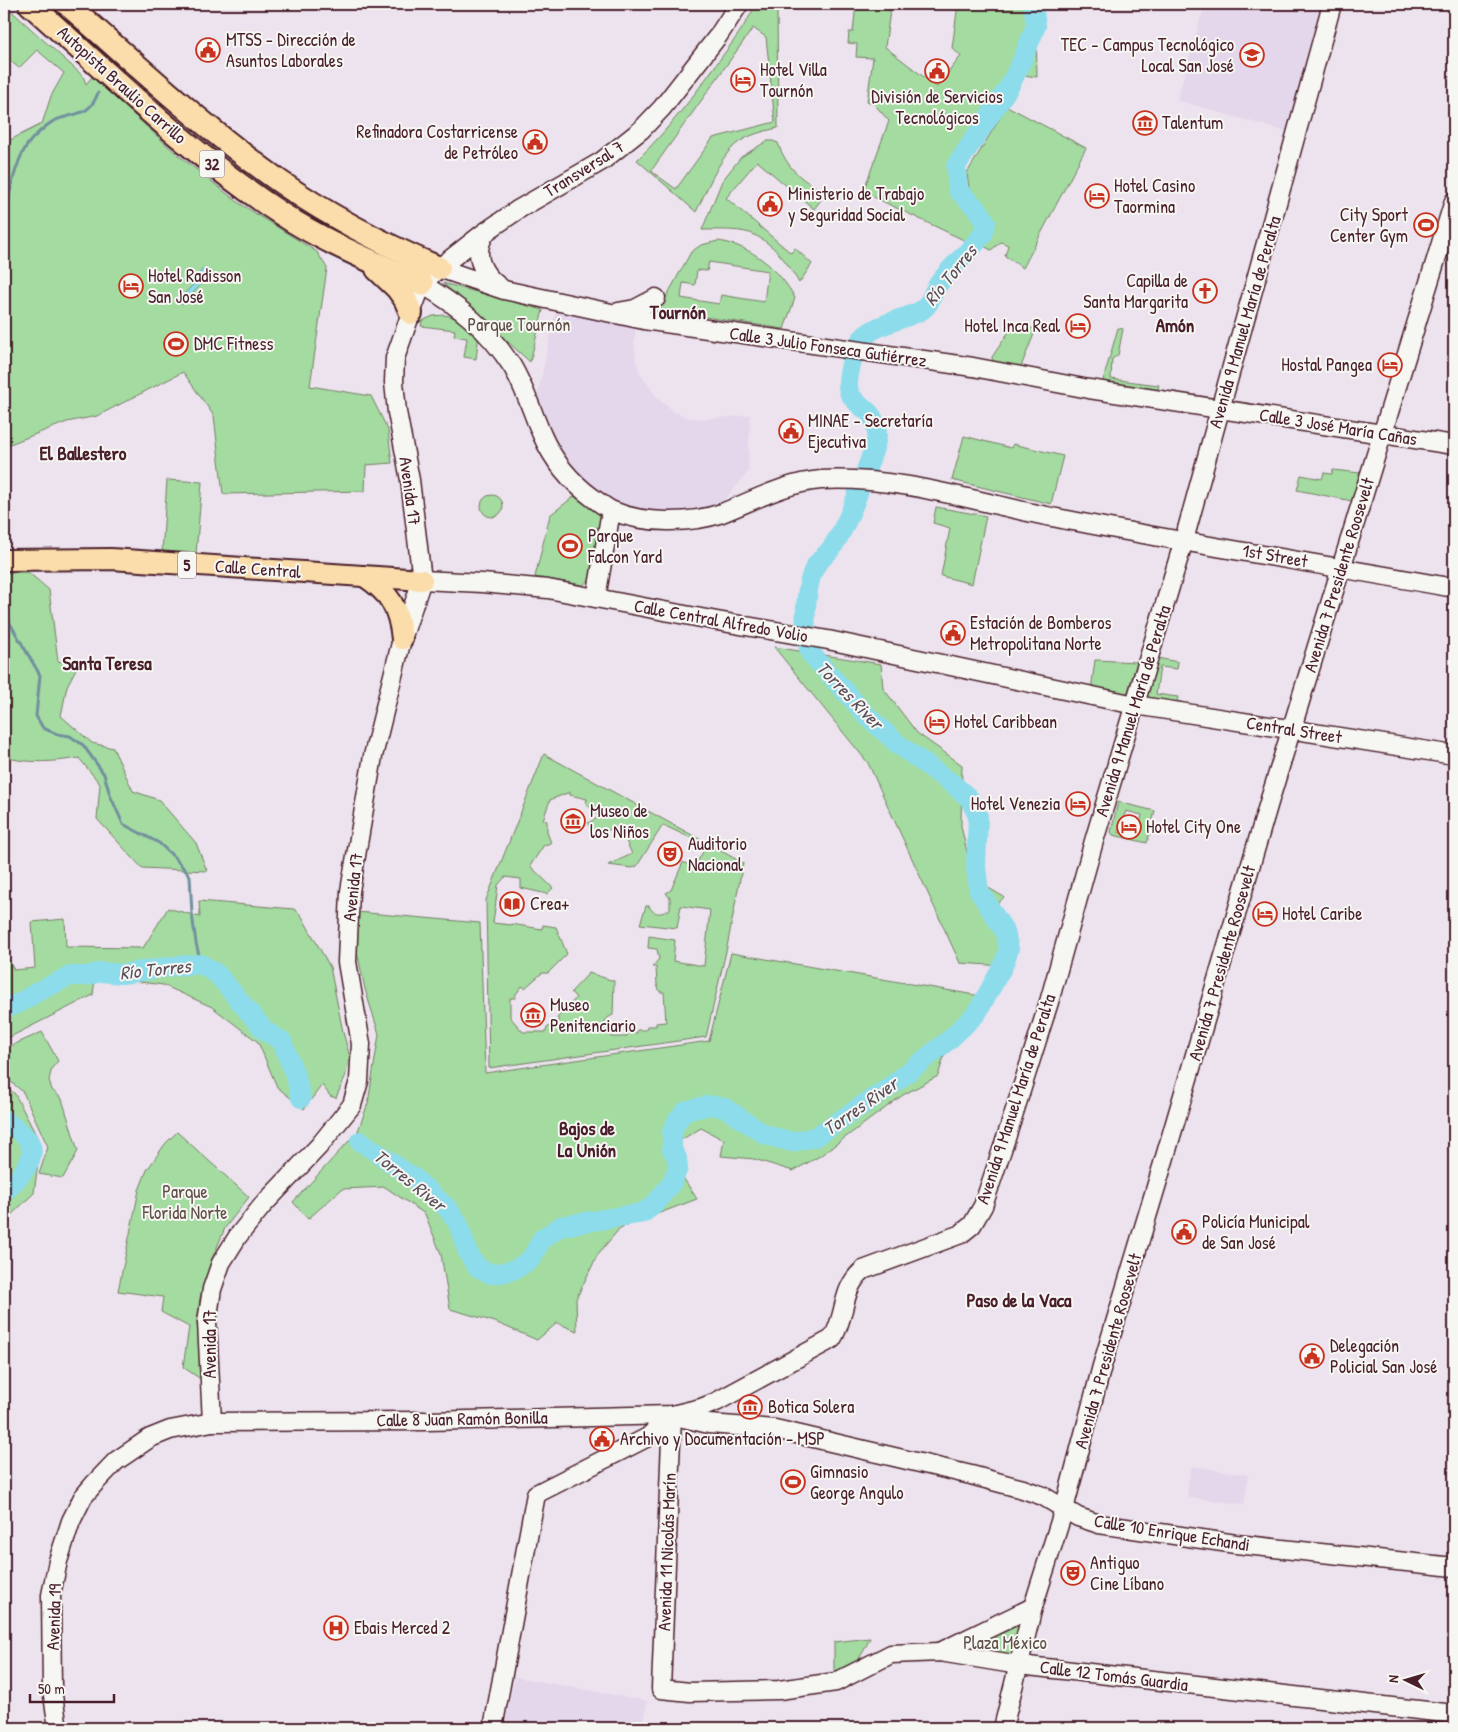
<svg xmlns="http://www.w3.org/2000/svg" width="1458" height="1732" font-family="'Patrick Hand',sans-serif">
	<style>
		.built { fill: #e4d6eb }
		.green { fill: #a3dba0; stroke: #767d66; fill-rule: evenodd }
		.water { fill: #8ddceb; stroke: #72909e }
		.lines { fill: none; stroke-linecap: round; stroke-linejoin: round }
		.stream { stroke: #72909e; stroke-width: 3 }
		.river { stroke: #8ddceb; stroke-width: 20 }
		.secondary-casing { stroke: #4a1f2b; stroke-width: 21 }
		.primary-casing { stroke: #4a1f2b; stroke-width: 24 }
		.highway-casing { stroke: #4a1f2b; stroke-width: 26 }
		.secondary { stroke: #f6f6f2; stroke-width: 18 }
		.primary { stroke: #fbddab; stroke-width: 20 }
		.highway { stroke: #fbddab; stroke-width: 22 }
		.labels { text-anchor: middle; stroke-width: 4; stroke-linejoin: round; paint-order: stroke }
		.shield { fill: #f6f6f2; stroke: #7e6067; stroke-width: 1 }
		.shield-label { font-size: 16px; font-weight: bold; fill: #4a1f2b }
		.poi-label { font-size: 18px; fill: #4a1f2b; stroke: #f6f6f2; text-anchor: start }
		.street-label { font-size: 18px; fill: #4a1f2b; stroke: #f6f6f2 }
		.park-label { font-size: 18px; fill: #604e48; stroke: #f6f6f2 }
		.water-label { font-size: 19px; font-style: italic; fill: #5b4e5b; stroke: #f6f6f2 }
		.neighbourhood-label { font-size: 19px; font-weight: bold; fill: #4a1f2b; stroke: #f6f6f2 }
	</style>
	<rect width="100%" height="100%" fill="#ece3ee"/>
	<filter id="ink" filterUnits="userSpaceOnUse"><feTurbulence type="fractalNoise" baseFrequency=".02" numOctaves="2"/><feDisplacementMap in="SourceGraphic" scale="10" xChannelSelector="R" yChannelSelector="G"/><feConvolveMatrix kernelMatrix="1 2 1 2 8 2 1 2 1" color-interpolation-filters="sRGB"/></filter>
	<g filter="url(#ink)">
		<g class="built">
			<polygon points="1205,4 1306,4 1327,10 1291,133 1177,100"/>
			<polygon points="556,310 636,326 634,342 636,363 641,375 657,398 674,412 689,418 707,419 750,415 748,472 717,509 678,515 646,511 618,502 595,490 577,475 558,451 537,399"/>
			<polygon points="1192,1466 1248,1475 1244,1504 1187,1497 1189,1477"/>
			<polygon points="515,1677 647,1701 643,1728 504,1728"/>
		</g>
		<g class="green">
			<path d="M756 4H777L778 128C764 131 747 135 735 145 718 160 706 192 696 212L637 160C668 130 693 97 718 62 732 43 746 25 756 4ZM753 28 766 37 775 122 713 138 676 189 651 171Z"/>
			<polygon points="856,4 891,4 885,47 937,87 961,56 952,48 958,4 1033,4 1036,26 1037,77 1016,74 1009,87 956,166 958,190 982,221 978,226 980,231 970,243 863,192 889,121 874,104 867,101 873,58 856,57 857,44 848,43 849,32 853,32"/>
			<polygon points="8,8 83,76 86,84 92,77 178,155 239,203 317,252 327,268 310,386 371,396 388,430 392,463 366,465 365,491 223,494 214,416 183,372 97,416 67,422 10,444 4,448 4,143 42,124 51,96 64,73 37,50 19,68 4,56 4,14"/>
			<polygon points="1007,106 1086,148 1023,268 1005,256 1008,245 1001,242 991,250 982,245 992,229 985,209 970,196 967,173"/>
			<path d="M767 141H773L778 143C786 167 803 183 827 192L814 209 757 161 726 198 791 253 795 248 812 264 799 283C788 263 773 242 750 233 736 229 717 230 702 230L722 181 741 157Z"/>
			<path d="M718 241C751 245 780 270 795 298L784 329 659 310 691 252 701 245ZM709 262 768 271 764 302 721 295 719 304 681 298 683 283 695 285 697 270 707 271Z"/>
			<polygon points="443,283 543,310 530,362"/>
			<path d="M444 315C459 317 468 325 479 334L476 359 464 357 467 338 454 336 455 330 421 326 422 321 433 316Z"/>
			<polygon points="1014,324 1036,329 1020,369 993,364 992,357"/>
			<polygon points="1118,328 1123,329 1118,355 1112,359 1111,379 1159,385 1157,392 1102,384"/>
			<polygon points="964,436 1011,448 1013,444 1063,456 1051,504 952,480"/>
			<polygon points="1333,470 1360,473 1352,501 1297,490 1301,475 1322,479 1324,473 1332,474"/>
			<polygon points="167,480 202,482 196,554 162,553"/>
			<polygon points="580,492 603,514 592,578 583,585 535,577 550,515"/>
			<circle cx="492" cy="506" r="11"/>
			<polygon points="936,507 986,516 972,584 941,576 950,528 933,523"/>
			<path d="M28 572 49 590 58 661 78 665 67 686 61 716 92 743 113 748 133 791 159 800 196 843 207 871 142 868 97 819 100 784 79 758C53 762 30 764 4 757V573Z"/>
			<polygon points="774,647 881,664 883,688 917,733 962,765 961,826 973,879 1004,897 992,910 1005,932 1009,949 1003,966 960,963 868,763"/>
			<polygon points="1157,658 1178,662 1177,669 1160,667 1156,694 1178,697 1177,701 1185,703 1184,707 1144,701"/>
			<polygon points="1095,660 1137,662 1128,692 1125,694 1091,690"/>
			<path d="M544 754 743 863 727 947 706 1037 489 1068 486 900ZM570 792V795L587 799 586 803 599 817 588 823 593 836 619 826 632 854 608 865 632 868 637 866 663 825 697 841 695 845 704 850 694 868 683 862 671 890 666 893 670 898V909C662 914 654 916 649 906H646L640 924 677 928 681 906 710 910 704 966 673 961 675 940 649 936 648 948 657 949 659 959 652 967H656L657 985 660 992H664L666 1022 656 1023V1026H647L646 1030H637V1033H627L626 1037H611L604 1029C604 1021 606 1018 613 1015L614 981 589 973 571 992 576 998 557 1018 559 1020 547 1028 546 1032H523L510 1017V998H515L516 994 522 986 525 988 542 973H548L567 954 556 927 543 925 542 929 511 924V925L493 923 498 885 505 877 521 879V888L547 894 553 888 530 866 544 845 551 843 547 832V821L543 820 550 800Z"/>
			<path d="M1118 802 1155 811 1147 843 1113 835 1111 832ZM1126 811 1142 815 1137 836 1118 832Z"/>
			<polygon points="199,901 294,909 301,915 330,967 343,1032 350,1057 345,1077 336,1098 330,1096 322,1085 304,1109 277,1087 258,1042 212,1007 163,985 132,981 124,977 95,979 93,995 4,1040 4,951 14,970 35,968 32,922 65,919 66,947 143,948 168,908 200,917"/>
			<polygon points="357,912 480,923 485,1073 709,1041 731,953 975,995 987,995 977,1013 949,1040 938,1076 903,1095 820,1156 793,1171 754,1159 721,1156 724,1140 701,1128 676,1143 669,1156 697,1199 620,1228 598,1254 576,1299 577,1331 557,1323 537,1340 495,1322 450,1309 441,1254 425,1214 385,1187 342,1189 308,1219 293,1202 358,1131 368,1103 379,1034 365,989 357,952"/>
			<polygon points="42,1032 58,1061 52,1068 49,1080 52,1090 62,1099 78,1151 63,1178 39,1174 48,1147 23,1092 4,1076 4,1049"/>
			<polygon points="4,1085 15,1094 38,1139 38,1163 34,1193 4,1222"/>
			<polygon points="177,1132 249,1197 225,1228 212,1259 200,1298 197,1322 202,1380 183,1367 189,1327 161,1312 163,1297 118,1291 139,1190 147,1170 165,1144"/>
			<polygon points="1033,1607 1019,1665 940,1652"/>
			<path d="M870 1638C861 1657 857 1667 834 1671V1642Z"/>
		</g>
		<polygon class="water" points="204,268 209,272 204,281 182,305 177,299 180,296 182,296 194,284 192,281"/>
		<g class="lines">
			<g class="stream">
				<path d="M4 218C10 194 15 157 32 139 38 133 48 123 56 120 76 112 89 117 98 93"/>
				<polyline points="4,613 40,675 36,716 43,728 57,734 70,736 83,745 104,774 110,795 123,824 159,843 175,858 190,876 192,914 196,943 201,964"/>
			</g>
			<g class="river">
				<polyline points="4,1009 21,1002 37,992 70,976 87,976 101,972 122,974 175,966 201,964 217,974 265,1031 282,1041 296,1078 301,1098"/>
				<path d="M4 1120C11 1126 23 1132 28 1140 41 1158 16 1181 4 1192"/>
				<path d="M360 1141 415 1179 447 1208 458 1223 468 1253 477 1267 491 1274 505 1272 516 1269 531 1259 542 1239 561 1226 643 1213 656 1203 672 1182 678 1168 677 1158 672 1149V1132L678 1119 686 1111 709 1105 725 1108 766 1135 792 1142 815 1137 888 1088 949 1040 977 1013 1003 966 1009 949 1005 932 979 891 976 867 978 816 969 798 954 785 899 745 867 716 811 654C802 635 805 588 814 569 818 560 828 554 833 546 847 525 856 500 864 476 867 467 878 441 877 433 875 408 860 411 850 394 844 384 853 353 859 343 870 324 905 320 922 310 930 305 931 296 936 288 948 268 969 253 983 234L986 223 980 212 958 190 956 166 1009 87 1021 63 1036 26 1033 4"/>
			</g>
			<g class="secondary-casing">
				<g id="secondary">
					<path d="M487 231C471 252 481 274 500 287"/>
					<polyline points="439,268 504,290 644,320 973,367 1089,389 1454,445"/>
					<path d="M422 284C460 307 487 328 512 366 525 388 532 412 542 435 553 460 571 482 593 498 599 502 606 508 613 511 643 524 691 524 722 513 755 500 785 483 821 480 897 475 982 504 1057 518 1189 544 1322 564 1454 588"/>
					<polyline points="618,312 635,309 656,298"/>
					<polyline points="422,580 482,583 548,589 717,621 828,640 1135,705 1454,755"/>
					<polyline points="596,598 611,511"/>
					<polyline points="672,1415 661,1689 690,1692 779,1690 836,1682 891,1654 940,1652 1019,1665 1454,1714"/>
					<polyline points="675,1416 709,1424 775,1429 971,1475 1023,1489 1043,1496 1078,1517 1099,1524 1236,1544 1454,1567"/>
					<polyline points="212,1422 207,1322 212,1289 221,1263 238,1236 263,1205 319,1146 352,1105 359,1081 361,1044 347,962 350,891 373,756 402,639 422,580 410,480 397,412 394,382 395,358 411,313 422,284 439,268 481,235 519,209 602,161 641,130 662,108 718,36 739,4"/>
					<polyline points="940,1652 1033,1607"/>
					<path d="M58 1728 52 1689 51 1595 58 1561 71 1521 83 1497 94 1484 116 1461 150 1438 170 1430 212 1422 428 1421 672 1415 701 1408 716 1402 832 1339C847 1316 840 1290 863 1270L961 1234 972 1225 983 1206 1007 1135 1049 1002 1094 841 1184 540 1332 4"/>
					<polyline points="493,1728 536,1494 648,1437 672,1415"/>
					<polyline points="1003,1728 1033,1607 1064,1509 1102,1366 1162,1167 1270,799 1454,201"/>
				</g>
			</g>
			<g class="primary-casing">
				<g id="primary">
					<polyline points="4,560 111,559 422,580"/>
					<path d="M364 576C390 593 399 608 402 639"/>
				</g>
			</g>
			<g class="highway-casing">
				<g id="highway">
					<path d="M30 4C111 76 189 153 280 213 324 242 374 262 422 284"/>
					<path d="M67 4C136 64 204 128 279 181 329 216 383 244 439 268"/>
					<polyline points="377,269 397,288 405,299 411,313"/>
				</g>
			</g>
			<use href="#secondary" class="secondary"/>
			<use href="#primary" class="primary"/>
			<use href="#highway" class="highway"/>
		</g>
	</g>
	<defs>
		<g id="civic-ring" transform="scale(1.25)"><circle r="9.5" fill="#f6f6f2" stroke="#c8321e" stroke-width="1.5"/><path d="M-.6-6.5H3V-4.5H.6V-3L4-1V1h2V6H-6V1h2V-1L-.6-3ZM-1.2 2.5V6h2.4V2.5Z" fill="#c8321e"/></g>
		<g id="university-ring" transform="scale(1.25)"><circle r="9.5" fill="#f6f6f2" stroke="#c8321e" stroke-width="1.5"/><path d="M0-5L7-2L0 1L-7-2ZM-4 1L0 2.5L4 1V4Q0 6-4 4Z" fill="#c8321e"/></g>
		<g id="hotel-ring" transform="scale(1.25)"><circle r="9.5" fill="#f6f6f2" stroke="#c8321e" stroke-width="1.5"/><path d="M-6-4.5h1.5V1H6V5H4.5V3h-9V5H-6ZM-4 0a1.8 1.8 0 1 1 3.6 0ZM.5 0V-2.5h3Q6-2.5 6 0Z" fill="#c8321e"/></g>
		<g id="museum-ring" transform="scale(1.25)"><circle r="9.5" fill="#f6f6f2" stroke="#c8321e" stroke-width="1.5"/><path d="M0-6L6-3V-2H-6V-3ZM-5-1h2V3h-2ZM-1-1h2V3h-2ZM3-1h2V3H3ZM-6 4H6V6H-6Z" fill="#c8321e"/></g>
		<g id="stadium-ring" transform="scale(1.25)"><circle r="9.5" fill="#f6f6f2" stroke="#c8321e" stroke-width="1.5"/><path d="M0-5a6.5 5 0 1 0 0 10a6.5 5 0 1 0 0-10ZM-3.5-1.8h7v3.6h-7Z" fill="#c8321e"/></g>
		<g id="church-ring" transform="scale(1.25)"><circle r="9.5" fill="#f6f6f2" stroke="#c8321e" stroke-width="1.5"/><path d="M-1.2-6h2.4v3.5h3.3v2.4h-3.3V6h-2.4V-.1h-3.3v-2.4h3.3Z" fill="#c8321e"/></g>
		<g id="theatre-ring" transform="scale(1.25)"><circle r="9.5" fill="#f6f6f2" stroke="#c8321e" stroke-width="1.5"/><path d="M-5-5.5Q0-4 5-5.5V0Q5 5 0 6Q-5 5-5 0ZM-3.3-2.5H-1v1.5H-3.3ZM1-2.5H3.3v1.5H1ZM-2.8 1Q0 5.5 2.8 1Z" fill="#c8321e"/></g>
		<g id="library-ring" transform="scale(1.25)"><circle r="9.5" fill="#f6f6f2" stroke="#c8321e" stroke-width="1.5"/><path d="M-6-4Q-3-5.5-.7-3.5V5Q-3 3-6 4ZM6-4Q3-5.5 .7-3.5V5Q3 3 6 4Z" fill="#c8321e"/></g>
		<g id="hospital-ring" transform="scale(1.25)"><circle r="9.5" fill="#f6f6f2" stroke="#c8321e" stroke-width="1.5"/><path d="M-5-5h3v3.5h4V-5h3V5h-3V1.5h-4V5h-3Z" fill="#c8321e"/></g>
	</defs>
	<g fill-rule="evenodd">
		<use href="#civic-ring" x="208" y="50"/>
		<use href="#university-ring" x="1252" y="55"/>
		<use href="#civic-ring" x="937" y="71"/>
		<use href="#hotel-ring" x="743" y="80"/>
		<use href="#museum-ring" x="1145" y="123"/>
		<use href="#civic-ring" x="535" y="142"/>
		<use href="#hotel-ring" x="1097" y="196"/>
		<use href="#civic-ring" x="770" y="204"/>
		<use href="#stadium-ring" x="1426" y="225"/>
		<use href="#hotel-ring" x="131" y="286"/>
		<use href="#church-ring" x="1205" y="291"/>
		<use href="#hotel-ring" x="1078" y="326"/>
		<use href="#stadium-ring" x="176" y="344"/>
		<use href="#hotel-ring" x="1390" y="365"/>
		<use href="#civic-ring" x="791" y="431"/>
		<use href="#stadium-ring" x="570" y="546"/>
		<use href="#civic-ring" x="953" y="633"/>
		<use href="#hotel-ring" x="937" y="722"/>
		<use href="#hotel-ring" x="1078" y="804"/>
		<use href="#museum-ring" x="573" y="821"/>
		<use href="#hotel-ring" x="1129" y="827"/>
		<use href="#theatre-ring" x="670" y="854"/>
		<use href="#library-ring" x="512" y="904"/>
		<use href="#hotel-ring" x="1265" y="914"/>
		<use href="#museum-ring" x="533" y="1015"/>
		<use href="#civic-ring" x="1184" y="1232"/>
		<use href="#civic-ring" x="1312" y="1356"/>
		<use href="#museum-ring" x="750" y="1407"/>
		<use href="#civic-ring" x="602" y="1439"/>
		<use href="#stadium-ring" x="793" y="1482"/>
		<use href="#theatre-ring" x="1073" y="1573"/>
		<use href="#hospital-ring" x="336" y="1628"/>
	</g>
	<g class="labels">
		<g class="shield">
			<rect x="199.5" y="150.5" width="25" height="27" rx="4"/>
			<rect x="178" y="551.5" width="18" height="27" rx="4"/>
		</g>
		<g class="shield-label">
			<text x="212" y="170">32</text>
			<text x="187" y="571">5</text>
		</g>
		<g class="poi-label">
			<text x="226" y="46">MTSS - Dirección de<tspan x="226" dy="21">Asuntos Laborales</tspan></text>
			<text x="1234" y="51" text-anchor="end">TEC - Campus Tecnológico<tspan x="1234" dy="21">Local San José</tspan></text>
			<text x="760" y="76">Hotel Villa<tspan x="760" dy="21">Tournón</tspan></text>
			<text x="937" y="103" text-anchor="middle">División de Servicios<tspan x="937" dy="21">Tecnológicos</tspan></text>
			<text x="1162" y="129">Talentum</text>
			<text x="518" y="138" text-anchor="end">Refinadora Costarricense<tspan x="518" dy="21">de Petróleo</tspan></text>
			<text x="1114" y="192">Hotel Casino<tspan x="1114" dy="21">Taormina</tspan></text>
			<text x="788" y="200">Ministerio de Trabajo<tspan x="788" dy="21">y Seguridad Social</tspan></text>
			<text x="1408" y="221" text-anchor="end">City Sport<tspan x="1408" dy="21">Center Gym</tspan></text>
			<text x="148" y="282">Hotel Radisson<tspan x="148" dy="21">San José</tspan></text>
			<text x="1188" y="287" text-anchor="end">Capilla de<tspan x="1188" dy="21">Santa Margarita</tspan></text>
			<text x="1060" y="332" text-anchor="end">Hotel Inca Real</text>
			<text x="194" y="350">DMC Fitness</text>
			<text x="1372" y="371" text-anchor="end">Hostal Pangea</text>
			<text x="808" y="427">MINAE - Secretaría<tspan x="808" dy="21">Ejecutiva</tspan></text>
			<text x="588" y="542">Parque<tspan x="588" dy="21">Falcon Yard</tspan></text>
			<text x="970" y="629">Estación de Bomberos<tspan x="970" dy="21">Metropolitana Norte</tspan></text>
			<text x="954" y="728">Hotel Caribbean</text>
			<text x="1060" y="810" text-anchor="end">Hotel Venezia</text>
			<text x="590" y="817">Museo de<tspan x="590" dy="21">los Niños</tspan></text>
			<text x="1146" y="833">Hotel City One</text>
			<text x="688" y="850">Auditorio<tspan x="688" dy="21">Nacional</tspan></text>
			<text x="530" y="910">Crea+</text>
			<text x="1282" y="920">Hotel Caribe</text>
			<text x="550" y="1011">Museo<tspan x="550" dy="21">Penitenciario</tspan></text>
			<text x="1202" y="1228">Policía Municipal<tspan x="1202" dy="21">de San José</tspan></text>
			<text x="1330" y="1352">Delegación<tspan x="1330" dy="21">Policial San José</tspan></text>
			<text x="768" y="1413">Botica Solera</text>
			<text x="620" y="1445">Archivo y Documentación - MSP</text>
			<text x="810" y="1478">Gimnasio<tspan x="810" dy="21">George Angulo</tspan></text>
			<text x="1090" y="1569">Antiguo<tspan x="1090" dy="21">Cine Líbano</tspan></text>
			<text x="354" y="1634">Ebais Merced 2</text>
		</g>
		<g class="street-label">
			<text transform="translate(122 85) rotate(42)" y="6">Autopista Braulio Carrillo</text>
			<text transform="translate(584 169) rotate(-32)" y="6">Transversal 7</text>
			<text transform="translate(1245 322) rotate(-74)" y="6">Avenida 9 Manuel María de Peralta</text>
			<text transform="translate(828 347) rotate(8)" y="6">Calle 3 Julio Fonseca Gutiérrez</text>
			<text transform="translate(1338 427) rotate(9)" y="6">Calle 3 José María Cañas</text>
			<text transform="translate(410 491) rotate(82)" y="6">Avenida 17</text>
			<text transform="translate(1275 556) rotate(10)" y="6">1st Street</text>
			<text transform="translate(258 569) rotate(4)" y="6">Calle Central</text>
			<text transform="translate(1339 575) rotate(-73)" y="6">Avenida 7 Presidente Roosevelt</text>
			<text transform="translate(721 621) rotate(10)" y="6">Calle Central Alfredo Volio</text>
			<text transform="translate(1133 711) rotate(-73)" y="6">Avenida 9 Manuel María de Peralta</text>
			<text transform="translate(1294 730) rotate(9)" y="6">Central Street</text>
			<text transform="translate(353 887) rotate(-84)" y="6">Avenida 17</text>
			<text transform="translate(1222 963) rotate(-74)" y="6">Avenida 7 Presidente Roosevelt</text>
			<text transform="translate(1016 1099) rotate(-72)" y="6">Avenida 9 Manuel María de Peralta</text>
			<text transform="translate(210 1344) rotate(-90)" y="6">Avenida 17</text>
			<text transform="translate(1108 1351) rotate(-74)" y="6">Avenida 7 Presidente Roosevelt</text>
			<text transform="translate(462 1419) rotate(-1)" y="6">Calle 8 Juan Ramón Bonilla</text>
			<text transform="translate(1172 1533) rotate(9)" y="6">Calle 10 Enrique Echandi</text>
			<text transform="translate(667 1552) rotate(-88)" y="6">Avenida 11 Nicolás Marín</text>
			<text transform="translate(54 1617) rotate(-88)" y="6">Avenida 19</text>
			<text transform="translate(1114 1676) rotate(7)" y="6">Calle 12 Tomás Guardia</text>
		</g>
		<g class="park-label">
			<text x="519" y="331">Parque Tournón</text>
			<text x="185" y="1198">Parque<tspan x="185" dy="21">Florida Norte</tspan></text>
			<text x="1005" y="1649">Plaza México</text>
		</g>
		<g class="water-label">
			<text transform="translate(950 275) rotate(-51)" y="7">Río Torres</text>
			<text transform="translate(850 695) rotate(46)" y="7">Torres River</text>
			<text transform="translate(155 969) rotate(-6)" y="7">Río Torres</text>
			<text transform="translate(860 1106) rotate(-35)" y="7">Torres River</text>
			<text transform="translate(410 1180) rotate(39)" y="7">Torres River</text>
		</g>
		<g class="neighbourhood-label">
			<text x="678" y="319">Tournón</text>
			<text x="1175" y="332">Amón</text>
			<text x="83" y="460">El Ballestero</text>
			<text x="107" y="670">Santa Teresa</text>
			<text x="587" y="1135">Bajos de<tspan x="587" dy="22">La Unión</tspan></text>
			<text x="1019" y="1307">Paso de la Vaca</text>
		</g>
	</g>
	<rect width="1458" height="1732" fill="none" stroke="#f6f6f2" stroke-width="20"/>
	<rect x="10" y="10" width="1438" height="1712" fill="none" stroke="#4a1f2b" stroke-width="2" filter="url(#ink)"/>
	<g transform="translate(1406 1680) rotate(275)" stroke="#f6f6f2" stroke-width="4" paint-order="stroke">
	<path d="M0-4L9 19L0 12L-9 19Z" fill="#4a1f2b"/>
	<text y="-8" font-size="14" font-weight="bold" text-anchor="middle" fill="#4a1f2b">N</text>
	</g>
	<path d="M30 1694v8h84v-8" fill="none" stroke="#4a1f2b" stroke-width="2.5"/>
	<text x="38" y="1694" font-size="15" fill="#4a1f2b" stroke="#f6f6f2" stroke-width="4" paint-order="stroke">50 m</text>
</svg>
